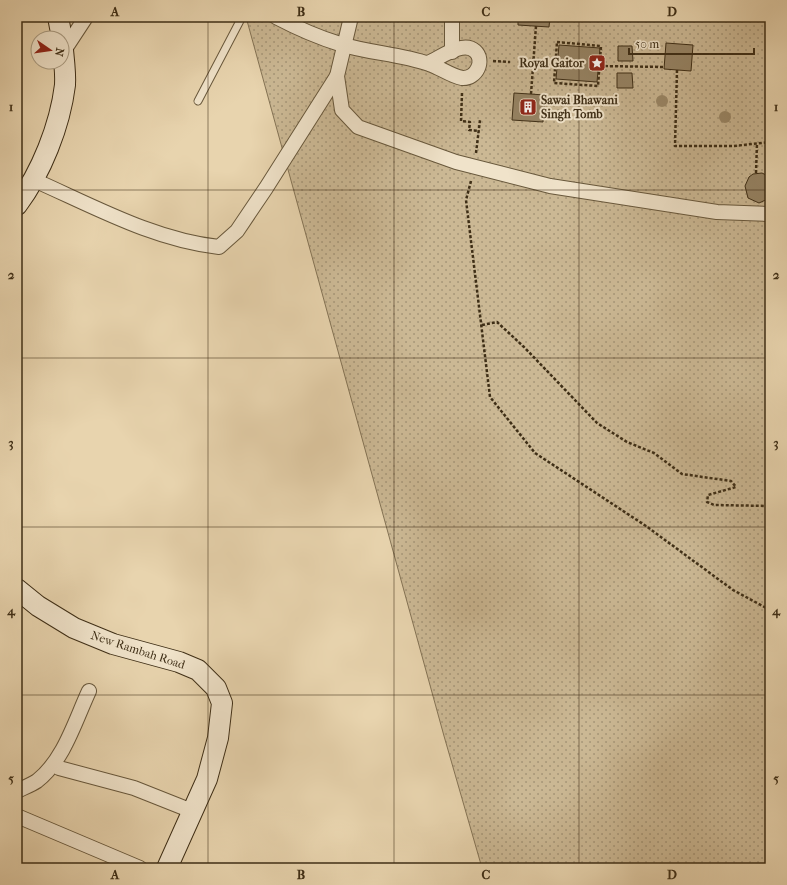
<svg xmlns="http://www.w3.org/2000/svg" width="787" height="885" font-family="'IM FELL French Canon',serif">
	<style>
		.grass { fill: url(#grass-dots); stroke: #847355 }
		.building { fill: #968465; stroke: #3e2e16 }
		.lines { fill: none; stroke-linecap: round; stroke-linejoin: round }
		.lane-casing { stroke: #68583c; stroke-width: 9 }
		.street-casing { stroke: #68583c; stroke-width: 16 }
		.secondary-casing { stroke: #3e2e16; stroke-width: 22 }
		.path { stroke: #3e2e16; stroke-width: 2.5; stroke-dasharray: 3 2; stroke-linecap: butt }
		.lane { stroke: #f0e3ca; stroke-width: 7 }
		.street { stroke: #f0e3ca; stroke-width: 14 }
		.secondary { stroke: #f0e3ca; stroke-width: 20 }
		.tree { fill: #9a8868 }
		.grid { fill: none; stroke: #3e2e16; stroke-width: 1; stroke-opacity: 0.55 }
		.labels { text-anchor: middle; stroke-width: 4; stroke-linejoin: round; paint-order: stroke }
		.poi-label { font-size: 12px; font-weight: bold; fill: #3e2e16; stroke: #f0e3ca; text-anchor: end }
		.street-label { font-size: 12px; fill: #3e2e16; stroke: #f0e3ca }
		.neatline { fill: none; stroke: #3e2e16; stroke-width: 1.5 }
		.grid-label { font-size: 13px; text-anchor: middle; font-weight: bold; fill: #3e2e16 }
	</style>
	<defs>
		<pattern id="grass-dots" width="8" height="8" patternUnits="userSpaceOnUse"><rect width="8" height="8" fill="#cbb894"/><path d="M2 2h.1M6 6h.1" fill="none" stroke="#a69678" stroke-width="1.8" stroke-linecap="round"/></pattern>
	</defs>
	<rect width="100%" height="100%" fill="#e8d4ae"/>
	<filter id="stains"><feTurbulence type="fractalNoise" baseFrequency=".005" numOctaves="4"/><feColorMatrix values="0 0 0 0 .2 0 0 0 0 .09 0 0 0 0 .02 0 0 0 .5 -.17"/></filter>
	<radialGradient id="worn" r=".72"><stop offset=".6" stop-color="#630" stop-opacity="0"/><stop offset="1" stop-color="#630" stop-opacity=".3"/></radialGradient>
	<polygon class="grass" points="246,17 770,17 770,868 482,868 444,736"/>
	<g class="building">
		<polygon points="518,17 550,17 549,27 518,25"/>
		<polygon points="666,43 693,45 691,71 664,69"/>
		<polygon points="559,45 600,48 597,82 556,79"/>
		<polygon points="618,46 632,46 633,61 618,61"/>
		<polygon points="617,73 632,73 633,88 617,88"/>
		<polygon points="514,93 545,95 543,122 512,120"/>
		<polygon points="762,173 770,177 770,198 759,203 748,198 745,186 749,177 753,174"/>
	</g>
	<g class="lines">
		<g class="lane-casing">
			<polyline id="lane" points="198,101 242,17"/>
		</g>
		<g class="street-casing">
			<g id="street">
				<path d="M276 17C297 28 317 37 340 44 369 53 400 54 429 64 439 67 451 76 462 78 477 79 485 60 475 51 463 40 440 58 428 63"/>
				<polyline points="351,17 337,76 342,110 358,127 456,162 550,186 717,212 770,214"/>
				<polyline points="63,52 86,17"/>
				<polyline points="452,52 452,17"/>
				<path d="M34 180C93 206 154 240 219 247L237 231 266 188 337 76"/>
				<polyline points="59,768 134,788 192,811"/>
				<path d="M17 791C23 788 31 785 37 781 64 760 75 721 89 691"/>
				<polyline points="17,816 140,868"/>
			</g>
		</g>
		<g class="secondary-casing">
			<g id="secondary">
				<polyline points="58,17 62,38"/>
				<path d="M17 205C41 173 60 126 65 85 66 71 63 54 62 39"/>
				<polyline points="17,589 38,606 74,628 113,644 179,662 198,670 216,688 222,703 218,738 207,779 167,868"/>
			</g>
		</g>
		<g class="path">
			<polygon points="557,42 601,46 598,86 554,83"/>
			<polyline points="493,61 510,62"/>
			<polyline points="533,63 555,65"/>
			<polyline points="600,66 664,67"/>
			<polyline points="677,70 675,146 734,146 770,142"/>
			<polyline points="462,93 461,121 470,122 469,130 479,131"/>
			<polyline points="531,94 536,26"/>
			<polyline points="476,153 480,120"/>
			<polyline points="756,173 757,143"/>
			<polyline points="471,181 466,200 490,397 535,453 646,526 733,590 770,610"/>
			<polyline points="482,325 497,322 524,347 597,423 627,442 654,453 682,474 731,481 736,487 708,495 707,502 714,505 770,506"/>
		</g>
		<use href="#lane" class="lane"/>
		<use href="#street" class="street"/>
		<use href="#secondary" class="secondary"/>
	</g>
	<g class="tree">
		<circle cx="662" cy="101" r="6"/>
		<circle cx="725" cy="117" r="6"/>
	</g>
	<path class="grid" d="M208 17V868M394 17V868M579 17V868M17 190H770M17 358H770M17 527H770M17 695H770"/>
	<defs>
		<g id="sight-square" transform="scale(0.9)"><rect x="-9" y="-9" width="18" height="18" rx="4" fill="#8f2418" stroke="#f0e3ca"/><path d="M0-6L1.8-2.2L6-1.7L2.9 1.2L3.7 5.4L0 3.3L-3.7 5.4L-2.9 1.2L-6-1.7L-1.8-2.2Z" fill="#fff"/></g>
		<g id="building-square" transform="scale(0.9)"><rect x="-9" y="-9" width="18" height="18" rx="4" fill="#8f2418" stroke="#f0e3ca"/><path d="M-4-6H4V6H1V3H-1V6H-4ZM-2.5-4.3h1.7v1.8h-1.7ZM.8-4.3h1.7v1.8H.8ZM-2.5-1h1.7V.8h-1.7ZM.8-1h1.7V.8H.8Z" fill="#fff"/></g>
	</defs>
	<g fill-rule="evenodd">
		<use href="#sight-square" x="597" y="63"/>
		<use href="#building-square" x="528" y="107"/>
	</g>
	<g class="labels">
		<g class="poi-label">
			<text x="584" y="67">Royal Gaitor</text>
			<text x="541" y="104" text-anchor="start">Sawai Bhawani<tspan x="541" dy="14">Singh Tomb</tspan></text>
		</g>
		<g class="street-label">
			<text transform="translate(138 650) rotate(18)" y="4">New Rambah Road</text>
		</g>
	</g>
	<rect width="787" height="885" fill="none" stroke="#e8d4ae" stroke-width="44"/>
	<g transform="translate(50 50) rotate(103)"><circle r="19" fill="#f0e3ca" stroke="#a99b82"/>
	<path d="M0-3L7 15L0 10L-7 15Z" fill="#8f2418"/>
	<text y="-6" font-size="11" font-weight="bold" text-anchor="middle" fill="#3e2e16">N</text>
	</g>
	<path d="M629 48v6h125v-6" fill="none" stroke="#3e2e16" stroke-width="2"/>
	<text x="635" y="48" font-size="12" fill="#3e2e16" stroke="#f0e3ca" stroke-width="3" paint-order="stroke">50 m</text>
	<rect x="22" y="22" width="743" height="841" class="neatline"/>
	<g class="grid-label">
		<text x="115" y="16">A</text>
		<text x="301" y="16">B</text>
		<text x="486" y="16">C</text>
		<text x="672" y="16">D</text>
		<text x="11" y="111">1</text>
		<text x="776" y="111">1</text>
		<text x="11" y="279">2</text>
		<text x="776" y="279">2</text>
		<text x="11" y="447">3</text>
		<text x="776" y="447">3</text>
		<text x="11" y="615">4</text>
		<text x="776" y="615">4</text>
		<text x="11" y="783">5</text>
		<text x="776" y="783">5</text>
		<text x="115" y="879">A</text>
		<text x="301" y="879">B</text>
		<text x="486" y="879">C</text>
		<text x="672" y="879">D</text>
	</g>
	<rect width="100%" height="100%" filter="url(#stains)"/>
	<rect width="100%" height="100%" fill="url(#worn)"/>
</svg>
